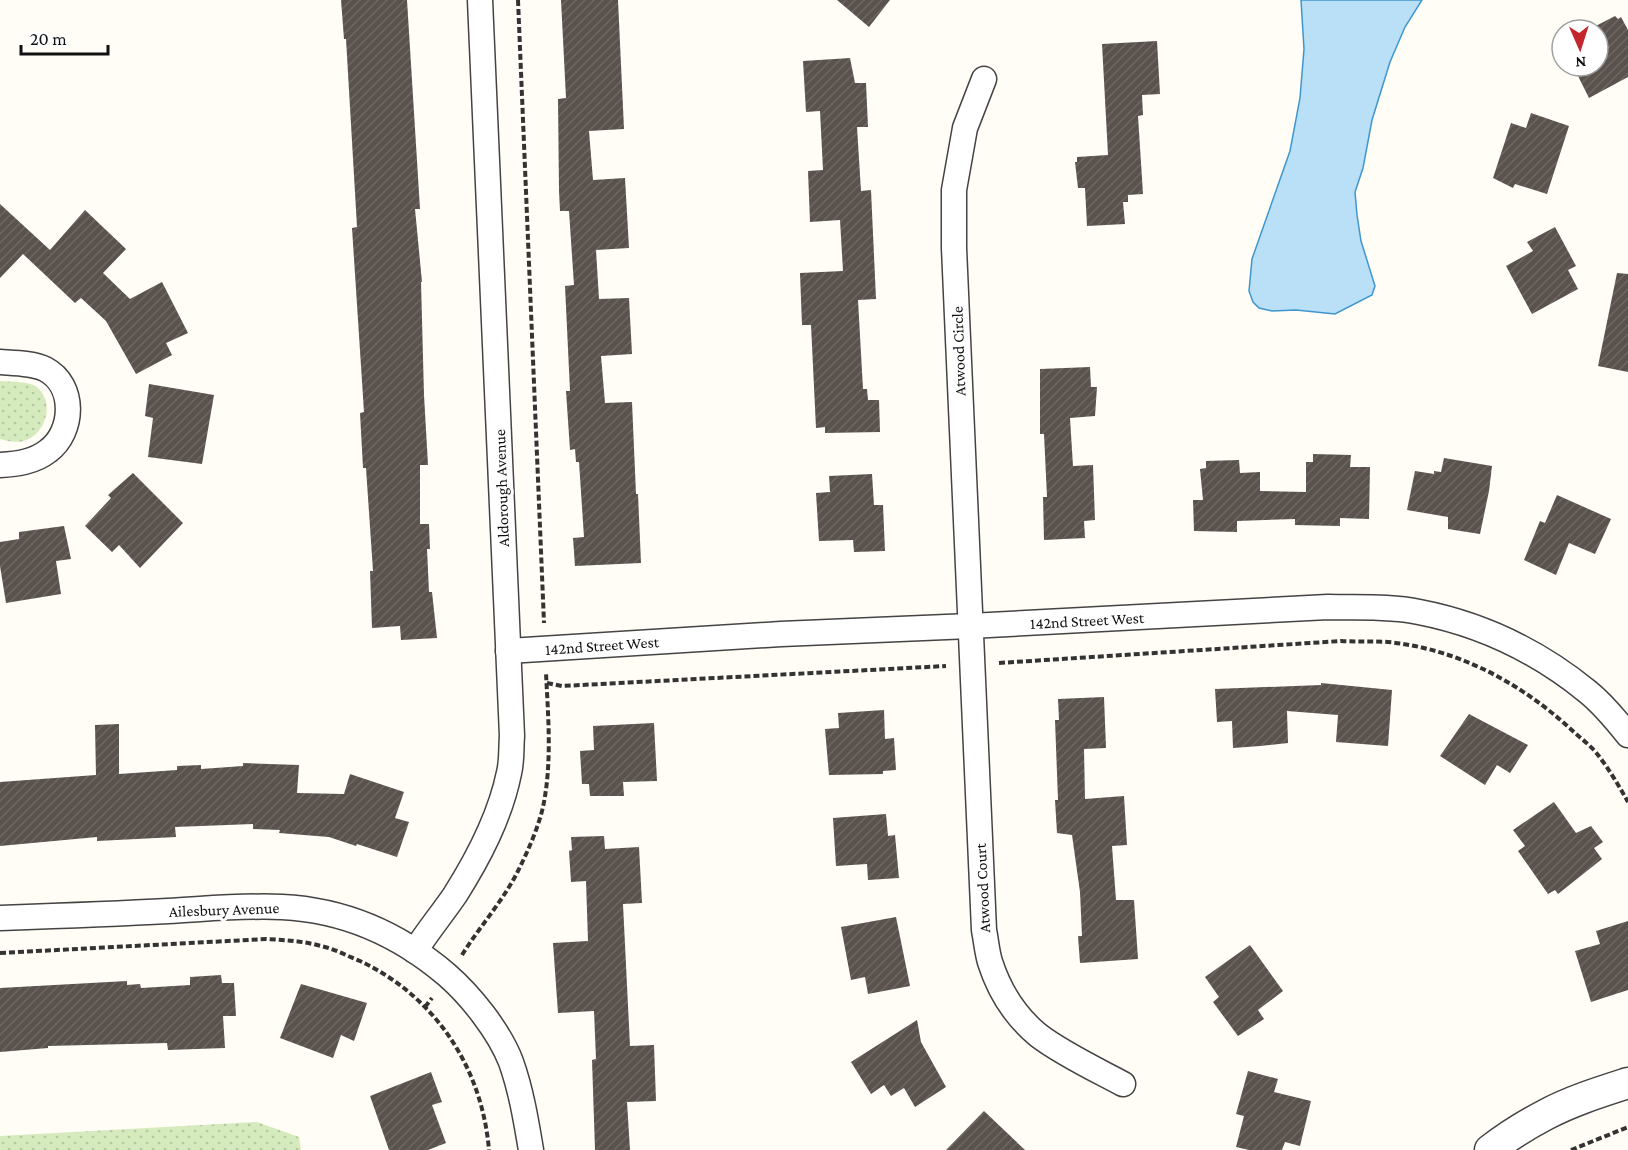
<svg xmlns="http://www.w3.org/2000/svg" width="1628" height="1150" font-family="'Crimson Pro',serif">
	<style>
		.park { fill: url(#park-dots) }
		.water { fill: #b9e0f7; stroke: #3f96cf; stroke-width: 1.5 }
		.building { fill: url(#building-hatch) }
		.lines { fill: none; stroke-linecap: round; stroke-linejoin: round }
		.minor-casing { stroke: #444; stroke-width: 27 }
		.tertiary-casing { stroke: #444; stroke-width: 33 }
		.path { stroke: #333; stroke-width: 4; stroke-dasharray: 6 3; stroke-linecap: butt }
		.minor { stroke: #fff; stroke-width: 24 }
		.tertiary { stroke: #fff; stroke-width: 30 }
		.labels { text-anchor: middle; stroke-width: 6; stroke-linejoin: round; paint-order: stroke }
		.street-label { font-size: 16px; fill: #111; stroke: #fff }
	</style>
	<defs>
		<pattern id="park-dots" width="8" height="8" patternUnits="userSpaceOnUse" patternTransform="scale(1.5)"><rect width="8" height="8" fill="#d5ebbd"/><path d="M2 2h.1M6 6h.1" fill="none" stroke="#b6c8a1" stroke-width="1.8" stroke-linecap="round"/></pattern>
		<pattern id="building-hatch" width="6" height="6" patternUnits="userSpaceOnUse" patternTransform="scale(1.5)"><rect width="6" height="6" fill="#5a524d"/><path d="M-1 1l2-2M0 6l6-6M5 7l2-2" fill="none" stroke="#6d6662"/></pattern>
	</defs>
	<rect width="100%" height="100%" fill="#fffdf5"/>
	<g class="park">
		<path d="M0 381C11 382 29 381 37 387 56 403 45 435 24 441 16 443 7 441 0 439Z"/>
		<polygon points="257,1122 299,1137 301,1150 0,1150 0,1136"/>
	</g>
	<polygon class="water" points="1301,0 1422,0 1405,27 1390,62 1372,120 1363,168 1355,192 1357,215 1361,241 1375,286 1372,295 1335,314 1296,310 1272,311 1259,308 1253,302 1249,291 1252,259 1290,151 1300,98 1304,49"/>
	<g class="building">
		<polygon points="341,0 407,0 420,209 415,209 422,282 421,282 424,395 428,465 420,465 420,524 429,524 430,549 427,549 429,592 432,592 437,638 401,640 400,626 372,628 370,571 373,571 366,468 363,468 360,413 364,412 352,228 357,227 346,39 344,39"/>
		<polygon points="561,0 618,0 624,129 589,131 593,180 625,178 629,248 596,250 599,299 629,298 632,354 601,356 605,403 632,402 636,494 638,494 641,563 575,566 573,538 584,537 579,462 576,462 575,449 570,450 566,391 570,391 565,286 574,285 569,211 560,211 559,191 558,99 566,98"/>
		<polygon points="837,0 890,0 869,27"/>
		<polygon points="1615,16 1618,19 1621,17 1628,30 1628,77 1589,98 1573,66 1598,66 1598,30 1588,30"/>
		<polygon points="1157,41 1160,94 1142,95 1143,115 1138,116 1143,194 1128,195 1128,202 1123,202 1125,224 1087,226 1085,188 1078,188 1075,162 1077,162 1077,157 1108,155 1102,44"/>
		<polygon points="850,58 855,83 866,83 868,127 857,127 861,191 871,190 876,299 858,300 863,389 867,389 868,400 879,400 880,432 825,433 825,427 816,428 811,325 802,325 800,273 843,271 840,220 810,222 808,171 823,170 820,111 806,112 803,61"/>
		<polygon points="1531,113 1569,126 1547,194 1515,184 1513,188 1493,178 1511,123 1526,128"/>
		<polygon points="0,204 50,250 85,210 126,249 103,273 130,299 162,282 188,333 166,343 172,355 136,374 106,321 81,298 75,303 23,254 0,278"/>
		<polygon points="1555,227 1576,266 1568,270 1578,289 1532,314 1506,266 1533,251 1527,242"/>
		<polygon points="1617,273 1628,274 1628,372 1598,366"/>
		<polygon points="1090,367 1091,387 1097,387 1095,416 1070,418 1073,466 1093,465 1095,520 1084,521 1085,538 1044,540 1043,497 1047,497 1044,434 1040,434 1040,369"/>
		<polygon points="149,384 214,395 202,464 148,457 153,418 145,416"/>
		<polygon points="1313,454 1351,455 1350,467 1370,467 1369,519 1340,518 1340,526 1295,525 1295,519 1237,521 1237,532 1194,531 1193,500 1203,500 1200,469 1206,468 1206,461 1239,460 1240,473 1260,472 1260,491 1306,492 1306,462 1313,462"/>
		<polygon points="1444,458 1492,466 1489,491 1480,534 1448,529 1448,517 1407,510 1415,471 1434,474 1434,471 1441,472"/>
		<polygon points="133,473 183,523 140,568 119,545 112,552 85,526 111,498 108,495"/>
		<polygon points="872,474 874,505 883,505 885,551 854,552 853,540 819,541 816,493 830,492 829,476"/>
		<polygon points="1557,495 1611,519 1595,554 1569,543 1556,575 1524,560 1540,521 1545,523"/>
		<polygon points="64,526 71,559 56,561 61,594 6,603 0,566 0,542 19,539 19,532"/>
		<polygon points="1321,683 1392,690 1388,746 1336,742 1338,715 1287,711 1288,743 1260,746 1233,748 1232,721 1217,722 1215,689 1321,685"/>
		<polygon points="1104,697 1106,748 1084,749 1085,799 1124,796 1127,845 1112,846 1116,900 1134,900 1138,959 1080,963 1078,936 1082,936 1080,892 1072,835 1057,833 1055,800 1058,800 1055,720 1059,720 1058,699"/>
		<polygon points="884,710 885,739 894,738 896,770 883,771 883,774 829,775 825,729 839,728 838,713"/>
		<polygon points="1469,714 1528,745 1510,773 1497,765 1485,785 1440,756"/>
		<polygon points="654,723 657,781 623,782 624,796 590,796 589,784 582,784 580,751 594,750 593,726"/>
		<polygon points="119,724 119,774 177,770 177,766 201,765 201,769 243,766 243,763 299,765 297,793 344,794 350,774 404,792 395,818 409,822 397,857 357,844 356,846 329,837 279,833 280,830 253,829 253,824 175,827 176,837 97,841 97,837 0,846 0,782 96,775 95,725"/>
		<polygon points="1554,802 1576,833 1591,826 1603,842 1594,848 1602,859 1558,894 1555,890 1548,894 1518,851 1525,846 1513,830"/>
		<polygon points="886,814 888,836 895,835 899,878 868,880 867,864 836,866 833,818"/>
		<polygon points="604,836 605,849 639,847 642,903 623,904 630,1046 654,1045 656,1101 627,1102 630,1150 595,1150 592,1060 596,1059 594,1011 558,1013 553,943 588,941 586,881 571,882 569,851 572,850 571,837"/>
		<polygon points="896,917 910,986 868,994 865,977 851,980 841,927"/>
		<polygon points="1628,921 1628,990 1591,1002 1575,951 1600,944 1596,931"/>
		<polygon points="1250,945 1283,991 1258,1010 1264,1019 1238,1036 1213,1002 1219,997 1205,977"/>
		<polygon points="221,975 222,983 234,983 236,1016 223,1016 225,1048 168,1050 167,1043 48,1046 48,1048 0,1052 0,988 127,981 127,985 140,984 141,988 190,985 190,977"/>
		<polygon points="301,984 367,1003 354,1041 341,1035 333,1058 280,1038"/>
		<polygon points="917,1020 921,1042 946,1087 915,1107 904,1088 891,1096 884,1085 871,1094 851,1062"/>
		<polygon points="1248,1071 1278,1079 1274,1092 1311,1101 1300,1146 1285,1142 1282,1150 1249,1150 1236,1147 1244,1116 1236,1114"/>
		<polygon points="431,1072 442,1102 432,1105 446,1143 428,1150 389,1150 370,1096"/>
		<polygon points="984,1111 1025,1150 946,1150"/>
	</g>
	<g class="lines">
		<g class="minor-casing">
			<g id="minor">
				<path d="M984 79 965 128 954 190V248L984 930C986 940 987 952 990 962 999 990 1015 1016 1038 1035 1061 1053 1097 1070 1123 1084"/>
				<path d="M0 362C14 363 33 363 45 369 76 385 74 432 48 451 34 462 17 464 0 465"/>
				<path d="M508 651 781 634 970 626 1328 607C1358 608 1390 606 1419 612 1481 624 1539 652 1588 692 1603 704 1616 720 1628 735"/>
				<path d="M0 918C56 916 112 914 168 911 206 909 244 905 282 907 344 910 399 934 447 975 471 996 499 1031 511 1062 521 1090 526 1120 531 1150"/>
				<path d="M415 951C427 932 442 914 455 895 479 857 500 817 509 773 512 761 511 748 512 736L480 0"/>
			</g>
		</g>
		<g class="tertiary-casing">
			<path id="tertiary" d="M1490 1150C1507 1137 1526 1125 1545 1115 1571 1101 1600 1092 1628 1083"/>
		</g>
		<g class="path">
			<polyline points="518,0 544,623"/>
			<path d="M999 663 1341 641C1357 642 1372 641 1388 642 1459 649 1523 684 1575 733 1583 740 1592 747 1598 755 1609 769 1619 786 1628 802"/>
			<polyline points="547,683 562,686 946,666"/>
			<path d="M0 953 266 939C285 940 303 941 321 946 335 949 347 956 360 961 436 997 482 1068 489 1150"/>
			<path d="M462 955C480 926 503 901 518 871 528 851 540 824 544 802 552 759 548 715 546 673"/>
			<polyline points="425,1007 432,998"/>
			<polyline points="1571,1150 1628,1127"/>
		</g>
		<use href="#minor" class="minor"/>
		<use href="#tertiary" class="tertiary"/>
	</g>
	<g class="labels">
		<g class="street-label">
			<text transform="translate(958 351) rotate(-92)" y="6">Atwood Circle</text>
			<text transform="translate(501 488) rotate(-92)" y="6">Aldorough Avenue</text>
			<text transform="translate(1087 620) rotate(-3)" y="6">142nd Street West</text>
			<text transform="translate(602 645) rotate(-4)" y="6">142nd Street West</text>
			<text transform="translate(982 888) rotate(-93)" y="6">Atwood Court</text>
			<text transform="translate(224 909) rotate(-2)" y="6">Ailesbury Avenue</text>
		</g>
	</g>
	<g transform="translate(1580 48) rotate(177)"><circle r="28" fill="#ffffff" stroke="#a0a0a0" stroke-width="1.5"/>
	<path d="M0-4.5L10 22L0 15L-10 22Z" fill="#c4262e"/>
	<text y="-9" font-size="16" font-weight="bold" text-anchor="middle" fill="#111111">N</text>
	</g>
	<path d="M21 45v9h87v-9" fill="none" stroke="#111111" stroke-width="3"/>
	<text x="30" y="45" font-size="18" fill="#111111" stroke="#ffffff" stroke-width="4.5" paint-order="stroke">20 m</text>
</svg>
